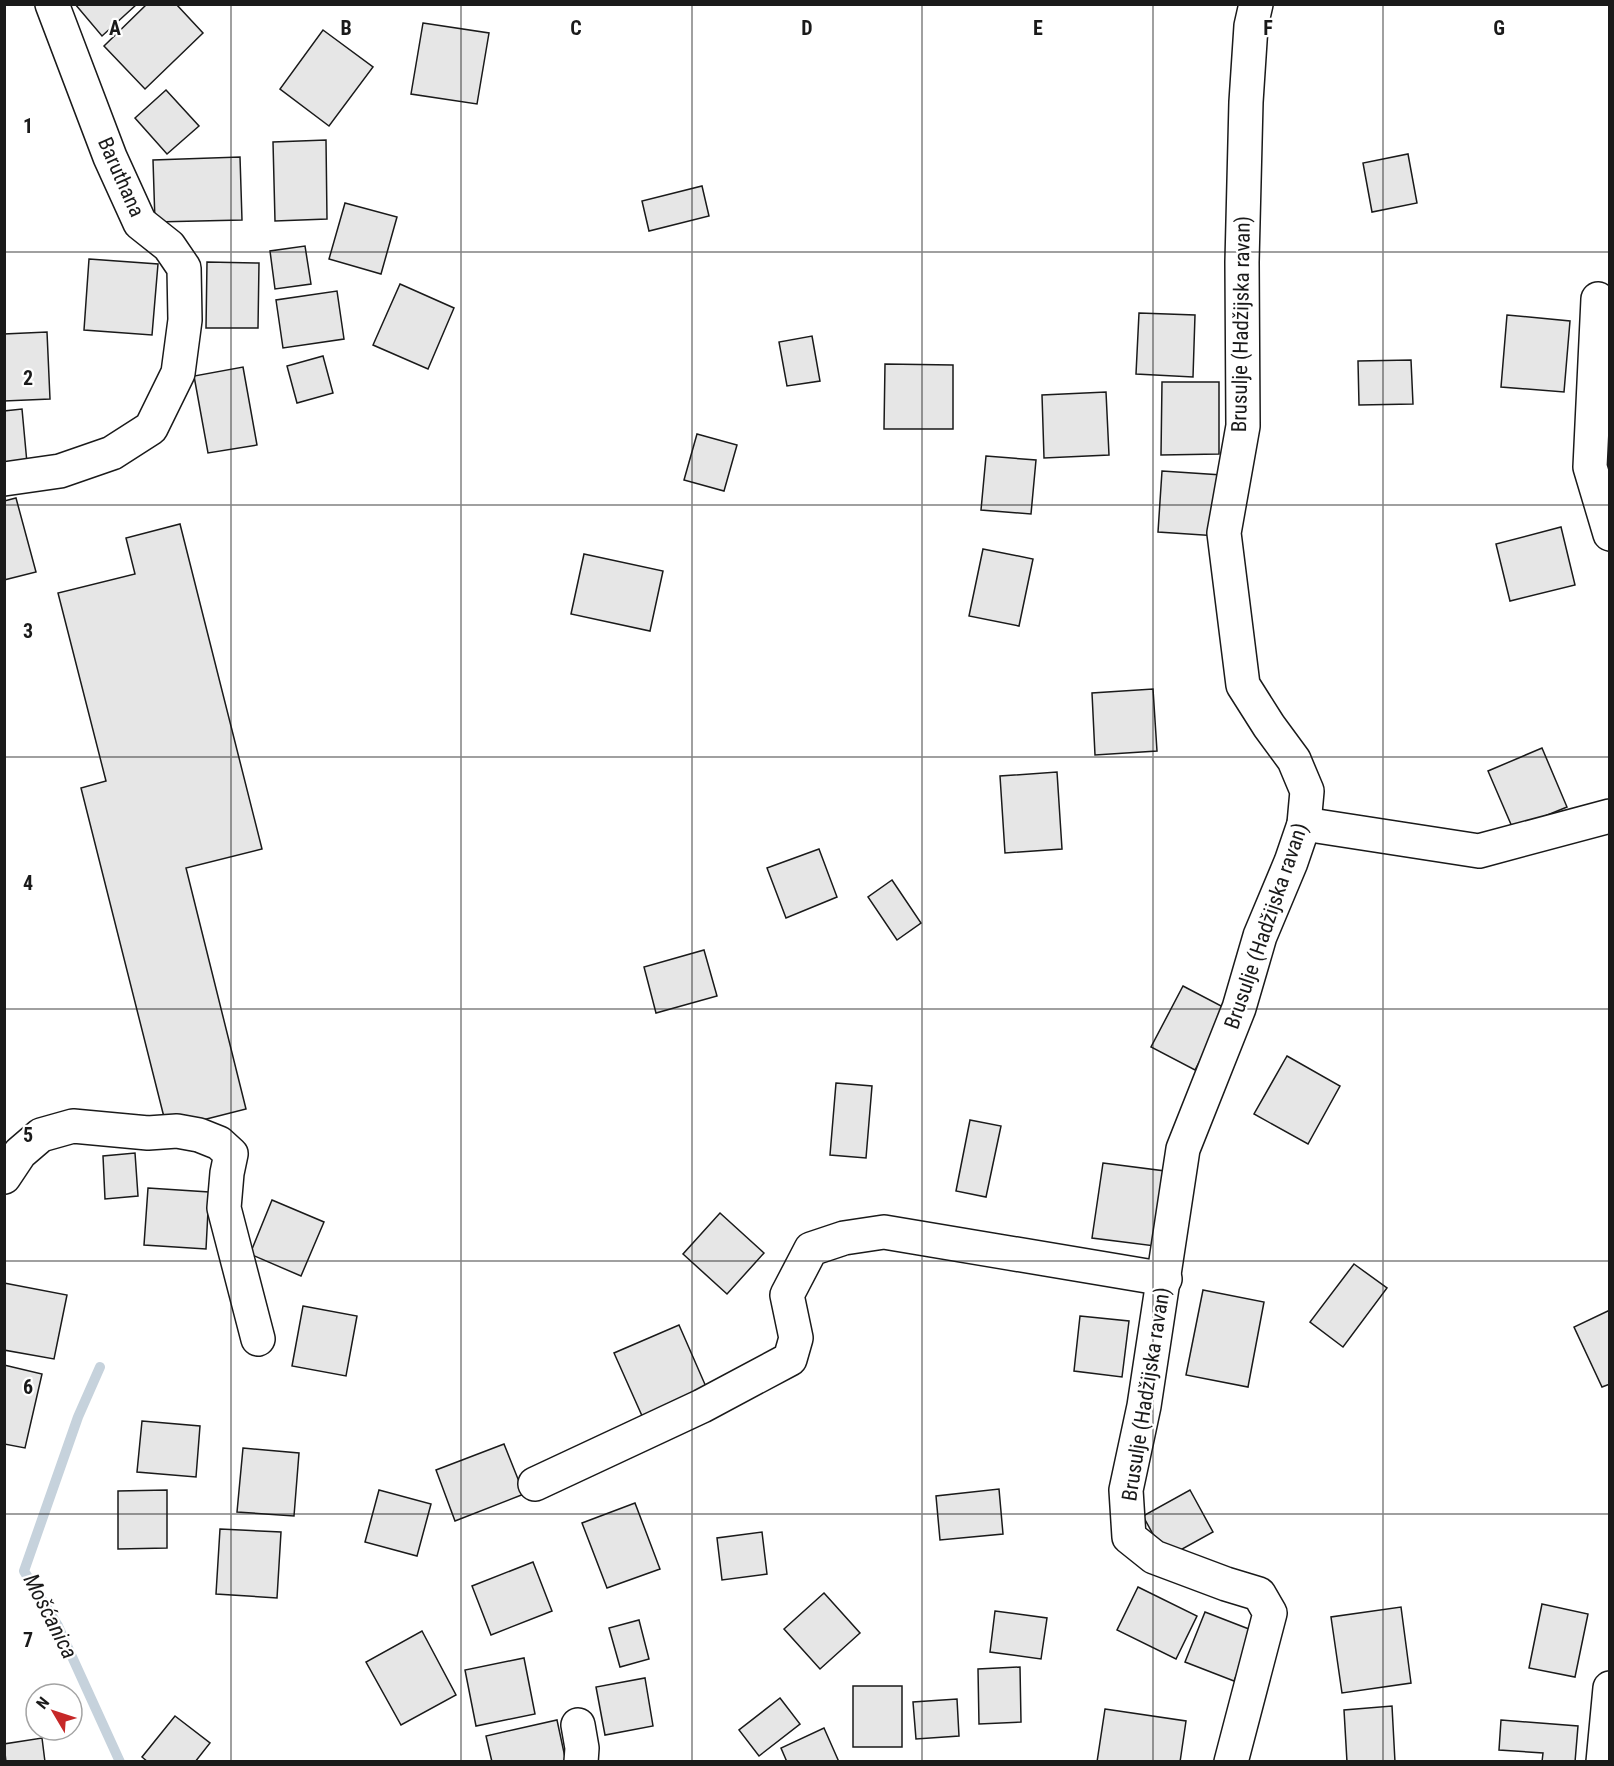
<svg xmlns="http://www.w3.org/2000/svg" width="1614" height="1766" font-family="'Roboto Condensed',sans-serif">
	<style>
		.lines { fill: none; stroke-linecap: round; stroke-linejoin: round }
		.stream { stroke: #c6d2dc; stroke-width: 10 }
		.building { fill: #e6e6e6; stroke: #1a1a1a; stroke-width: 1.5 }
		.street-casing { stroke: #1a1a1a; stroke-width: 36 }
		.street { stroke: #fff; stroke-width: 33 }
		.grid { fill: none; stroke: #1a1a1a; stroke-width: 1.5; stroke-opacity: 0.55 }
		.labels { text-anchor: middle; stroke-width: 4.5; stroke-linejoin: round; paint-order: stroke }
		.street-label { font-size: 21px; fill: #1a1a1a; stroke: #fff }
		.water-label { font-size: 22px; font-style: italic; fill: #1a1a1a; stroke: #fff }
		.grid-label { font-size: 20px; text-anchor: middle; font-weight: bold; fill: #1a1a1a; stroke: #fff; stroke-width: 4.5; stroke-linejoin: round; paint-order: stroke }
	</style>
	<rect width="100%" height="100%" fill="#fff"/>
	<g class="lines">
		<polyline class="stream" points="100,1367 78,1417 24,1571 58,1626 120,1762"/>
	</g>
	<g class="building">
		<polygon points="75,4 137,4 102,36"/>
		<polygon points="147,4 176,4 203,33 145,89 104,46"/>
		<polygon points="423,23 489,33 477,104 411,94"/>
		<polygon points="323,30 373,67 329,126 280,89"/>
		<polygon points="166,90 199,126 167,154 135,118"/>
		<polygon points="326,140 327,219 275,221 273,142"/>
		<polygon points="1408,154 1417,203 1372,212 1363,163"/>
		<polygon points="240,157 242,220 155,222 153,160"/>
		<polygon points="702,186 709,216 649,231 642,201"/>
		<polygon points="345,203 397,217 381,274 329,259"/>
		<polygon points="305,246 311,284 275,289 270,251"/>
		<polygon points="89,259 158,264 152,335 84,330"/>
		<polygon points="207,262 259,263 258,328 206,328"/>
		<polygon points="400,284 454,308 428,369 373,345"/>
		<polygon points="337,291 344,339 283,348 276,300"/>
		<polygon points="1139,313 1195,315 1193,377 1136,374"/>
		<polygon points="1507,315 1570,321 1564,392 1501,387"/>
		<polygon points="47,332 50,399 4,401 4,334"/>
		<polygon points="812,336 820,381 787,386 779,342"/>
		<polygon points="323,356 333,393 297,403 287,366"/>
		<polygon points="1411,360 1413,404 1359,405 1358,361"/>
		<polygon points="885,364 953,365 953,429 884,429"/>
		<polygon points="243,367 257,445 208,453 194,376"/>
		<polygon points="1162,382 1219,382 1219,454 1161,455"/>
		<polygon points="1106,392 1109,455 1044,458 1042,395"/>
		<polygon points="22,409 27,463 4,465 4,411"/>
		<polygon points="697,434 737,445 724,491 684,480"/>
		<polygon points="986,456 1036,460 1031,514 981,510"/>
		<polygon points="1162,471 1222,475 1218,536 1158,532"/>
		<polygon points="16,498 36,572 4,580 4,501"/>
		<polygon points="180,524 262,849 186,868 246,1109 167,1129 81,788 106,781 58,593 135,574 126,538"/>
		<polygon points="1561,527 1575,585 1510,601 1496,544"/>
		<polygon points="983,549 1033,559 1019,626 969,616"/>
		<polygon points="584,554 663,571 650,631 571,614"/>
		<polygon points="1153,689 1157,751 1095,755 1092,693"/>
		<polygon points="1542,748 1567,807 1513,829 1488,771"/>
		<polygon points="1057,772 1062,849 1005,853 1000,776"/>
		<polygon points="819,849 837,897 786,918 767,868"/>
		<polygon points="892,880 921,923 897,940 868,897"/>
		<polygon points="704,950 717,996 656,1013 644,967"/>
		<polygon points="1183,986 1227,1009 1195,1070 1151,1047"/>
		<polygon points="1287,1056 1340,1086 1308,1144 1254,1114"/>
		<polygon points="836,1083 872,1086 866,1158 830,1155"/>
		<polygon points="970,1120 1001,1126 986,1197 956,1191"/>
		<polygon points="135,1153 138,1196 105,1199 103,1156"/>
		<polygon points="1103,1163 1165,1171 1155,1246 1092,1238"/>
		<polygon points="148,1188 209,1192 206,1249 144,1245"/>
		<polygon points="272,1200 324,1222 301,1276 250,1254"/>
		<polygon points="720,1213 764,1253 727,1294 683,1254"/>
		<polygon points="1354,1264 1387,1288 1343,1347 1310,1322"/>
		<polygon points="4,1283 67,1295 54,1359 4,1350"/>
		<polygon points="1203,1290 1264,1302 1248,1387 1186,1375"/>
		<polygon points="303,1306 357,1316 346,1376 292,1366"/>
		<polygon points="1610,1310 1610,1384 1602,1387 1574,1327"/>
		<polygon points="1080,1316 1129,1321 1122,1377 1074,1371"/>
		<polygon points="679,1325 707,1389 643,1418 614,1353"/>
		<polygon points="4,1365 42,1374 25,1448 4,1444"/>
		<polygon points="142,1421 200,1426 196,1477 137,1472"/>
		<polygon points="504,1444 524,1494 455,1521 436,1470"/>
		<polygon points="243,1448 299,1453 294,1516 237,1512"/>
		<polygon points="999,1489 1003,1534 940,1540 936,1496"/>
		<polygon points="167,1490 167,1548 118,1549 118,1491"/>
		<polygon points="379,1490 431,1504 417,1556 365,1542"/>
		<polygon points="1190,1490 1213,1532 1166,1558 1143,1516"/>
		<polygon points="635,1503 660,1569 607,1588 582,1523"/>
		<polygon points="220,1529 281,1532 277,1598 216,1594"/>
		<polygon points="762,1532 767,1574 722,1580 717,1538"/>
		<polygon points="533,1562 552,1611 491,1635 472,1586"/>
		<polygon points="1138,1587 1197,1616 1176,1659 1117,1630"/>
		<polygon points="824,1593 860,1633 820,1669 784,1629"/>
		<polygon points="1542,1604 1588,1614 1575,1677 1529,1668"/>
		<polygon points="1401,1607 1411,1683 1342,1693 1331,1617"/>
		<polygon points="995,1611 1047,1618 1041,1659 990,1652"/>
		<polygon points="1205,1612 1254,1631 1234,1681 1185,1662"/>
		<polygon points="639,1620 649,1659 620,1667 609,1628"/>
		<polygon points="422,1631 456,1695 401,1725 366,1662"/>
		<polygon points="524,1658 535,1714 476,1726 465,1670"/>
		<polygon points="1020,1667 1021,1722 979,1724 978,1669"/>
		<polygon points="645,1678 653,1726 605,1735 596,1687"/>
		<rect x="853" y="1686" width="49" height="61"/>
		<polygon points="780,1698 800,1724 759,1756 739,1730"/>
		<polygon points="957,1699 959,1736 916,1739 913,1702"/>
		<polygon points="1392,1706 1395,1762 1347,1762 1344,1710"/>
		<polygon points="1105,1709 1186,1721 1180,1762 1097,1762"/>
		<polygon points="175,1716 210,1743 195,1762 148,1762 142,1757"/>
		<polygon points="557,1720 566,1762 492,1762 486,1736"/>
		<polygon points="1501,1720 1578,1726 1575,1762 1542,1762 1543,1753 1499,1750"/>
		<polygon points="824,1728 839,1762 787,1762 781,1748"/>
		<polygon points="42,1738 45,1762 6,1762 4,1744"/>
	</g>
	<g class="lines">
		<g class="street-casing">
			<g id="street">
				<polyline points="1598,299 1590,467 1610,534"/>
				<polyline points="4,479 60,471 112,453 151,428 178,373 185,320 184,268 169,246 140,223 110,157 52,4"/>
				<polyline points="1304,824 1479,851 1610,816"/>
				<polyline points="4,1177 20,1153 41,1135 73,1126 148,1133 177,1131 199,1135 219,1143 231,1154 227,1173 224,1208 258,1339"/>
				<polyline points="535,1484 702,1406 790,1359 796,1338 787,1295 811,1249 844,1238 884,1232 1165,1279"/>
				<polyline points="578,1725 582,1748 581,1762"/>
				<polyline points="1231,1762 1270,1613 1259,1594 1226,1584 1154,1557 1129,1537 1126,1490 1144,1406 1183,1149 1239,1008 1260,936 1291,862 1304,824 1307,791 1294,760 1269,726 1243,685 1224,533 1243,426 1242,262 1246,102 1251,26 1256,4"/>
				<polyline points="1603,1762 1610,1688"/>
			</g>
		</g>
		<use href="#street" class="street"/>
	</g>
	<path class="grid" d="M231 4V1762M461 4V1762M692 4V1762M922 4V1762M1153 4V1762M1383 4V1762M4 252H1610M4 505H1610M4 757H1610M4 1009H1610M4 1261H1610M4 1514H1610"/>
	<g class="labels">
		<g class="street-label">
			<text transform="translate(121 177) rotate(66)" y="7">Baruthana</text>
			<text transform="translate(1241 324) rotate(-89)" y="7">Brusulje (Hadžijska ravan)</text>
			<text transform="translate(1266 926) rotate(-71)" y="7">Brusulje (Hadžijska ravan)</text>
			<text transform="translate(1146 1394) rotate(-81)" y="7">Brusulje (Hadžijska ravan)</text>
		</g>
		<g class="water-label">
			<text transform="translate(51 1616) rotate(63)" y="8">Mošćanica</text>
		</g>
	</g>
	<g class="grid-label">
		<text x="115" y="35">A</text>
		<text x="346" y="35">B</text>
		<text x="576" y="35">C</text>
		<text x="807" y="35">D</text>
		<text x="1038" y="35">E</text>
		<text x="1268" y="35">F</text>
		<text x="1499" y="35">G</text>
		<text x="28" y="133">1</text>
		<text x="28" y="385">2</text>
		<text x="28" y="638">3</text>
		<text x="28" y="890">4</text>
		<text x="28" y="1142">5</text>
		<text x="28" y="1394">6</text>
		<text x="28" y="1647">7</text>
	</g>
	<rect width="1614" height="1766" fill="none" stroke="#1a1a1a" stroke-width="12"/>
	<g transform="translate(54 1712) rotate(309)"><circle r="28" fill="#ffffff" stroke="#a3a3a3" stroke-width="1.5"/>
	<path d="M0-4.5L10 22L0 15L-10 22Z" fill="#c62828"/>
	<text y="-9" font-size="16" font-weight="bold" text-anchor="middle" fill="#1a1a1a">N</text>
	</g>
</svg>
